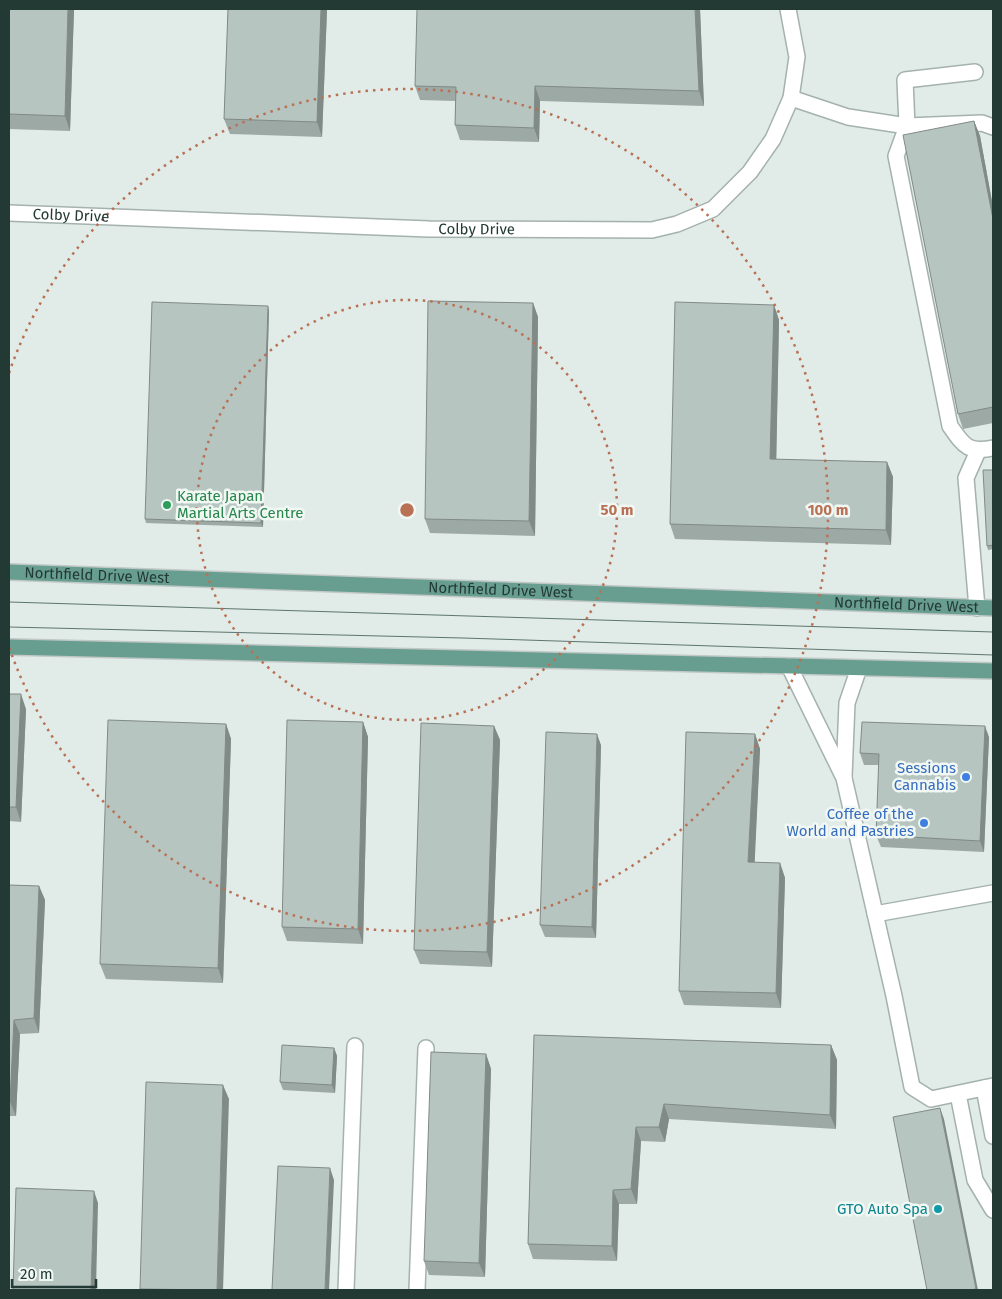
<svg xmlns="http://www.w3.org/2000/svg" width="1002" height="1299" font-family="'Fira Sans',sans-serif">
	<style>
		.lines { fill: none; stroke-linecap: round; stroke-linejoin: round }
		.minor-casing { stroke: #a4b2ae; stroke-width: 18 }
		.major-casing { stroke: #c1c8c6; stroke-width: 18 }
		.minor { stroke: #fff; stroke-width: 15 }
		.major { stroke: #689e90; stroke-width: 15 }
		.tram { stroke: #5d766f; stroke-width: 1 }
		.wall { fill: #9da9a5 }
		.shaded-wall { fill: #808a86 }
		.building { fill: #b7c5c0; stroke: #808a86 }
		.ring { fill: none; stroke: #b87155; stroke-width: 2.5; stroke-dasharray: 2.5 5 }
		.leisure-dot { fill: #2e9e5b; stroke: #f1f8f4; stroke-width: 2 }
		.shop-dot { fill: #3f7fe0; stroke: #f1f8f4; stroke-width: 2 }
		.culture-dot { fill: #0f9aa8; stroke: #f1f8f4; stroke-width: 2 }
		.labels { text-anchor: middle; stroke-width: 5; stroke-linejoin: round; paint-order: stroke }
		.street-label { font-size: 15px; fill: #233a34; stroke: #f1f8f4 }
		.leisure-label { font-size: 15px; fill: #27864d; stroke: #f1f8f4; text-anchor: start }
		.shop-label { font-size: 15px; fill: #366cbe; stroke: #f1f8f4; text-anchor: end }
		.culture-label { font-size: 15px; fill: #0d838f; stroke: #f1f8f4; text-anchor: end }
		.centre { fill: #b87155; stroke: #f1f8f4; stroke-width: 2.5 }
		.ring-label { font-size: 15px; text-anchor: middle; font-weight: bold; fill: #b87155; stroke: #f1f8f4; stroke-width: 5; stroke-linejoin: round; paint-order: stroke }
	</style>
	<rect width="100%" height="100%" fill="#e1ebe7"/>
	<g class="lines">
		<g class="minor-casing">
			<g id="minor">
				<path d="M975 72 905 80 907 126 896 156 950 426C964 446 968 453 993 448"/>
				<polyline points="791,98 848,117 907,126 982,123 993,127"/>
				<path id="s1" d="M9 213 429 229 652 230 677 224 713 209 750 172 773 139 791 98 797 57 788 9"/>
				<polyline points="977,608 966,478 978,451"/>
				<polyline points="789,666 844,778 894,996 912,1087 931,1099 993,1086"/>
				<polyline points="844,777 847,703 859,668"/>
				<polyline points="875,914 993,893"/>
				<polyline points="984,1088 993,1136"/>
				<polyline points="958,1094 975,1180 993,1210"/>
				<polyline points="346,1290 355,1046"/>
				<polyline points="417,1290 426,1048"/>
			</g>
		</g>
		<g class="major-casing">
			<g id="major">
				<path id="s2" d="M9 572 993 608"/>
				<polyline points="9,647 993,671"/>
			</g>
		</g>
		<use href="#minor" class="minor"/>
		<use href="#major" class="major"/>
		<g class="tram">
			<polyline points="9,602 993,632"/>
			<polyline points="9,627 463,638 993,655"/>
		</g>
	</g>
	<g class="wall">
		<polygon points="9,9 74,9 70,131 9,129"/>
		<polygon points="228,9 327,9 322,137 230,134 224,119"/>
		<polygon points="700,9 704,106 540,101 539,142 460,140 455,125 455,101 420,100 415,86"/>
		<polygon points="974,121 980,136 993,207 993,423 963,429 958,414"/>
		<polygon points="533,303 538,317 535,536 430,533 425,519"/>
		<polygon points="774,305 779,320 776,460 887,462 893,477 891,545 675,539 670,524"/>
		<polygon points="269,310 263,527 146,523 145,519"/>
		<polygon points="993,470 993,549 988,550 987,546"/>
		<polygon points="9,694 26,709 21,822 9,821"/>
		<polygon points="363,722 368,737 363,944 287,941 282,927"/>
		<polygon points="226,724 231,739 223,983 106,979 100,964"/>
		<polygon points="494,726 500,740 492,967 420,964 414,950"/>
		<polygon points="755,734 760,749 754,863 780,863 785,878 781,1008 684,1005 679,991"/>
		<polygon points="989,737 984,852 881,847 876,835 879,765 864,765 860,753"/>
		<polygon points="601,745 596,938 545,937 540,925"/>
		<polygon points="9,885 39,886 45,900 39,1033 20,1034 16,1116 9,1116"/>
		<polygon points="534,1035 831,1045 837,1060 836,1129 669,1119 665,1142 641,1141 637,1204 619,1204 617,1261 533,1259 528,1244"/>
		<polygon points="334,1048 337,1056 335,1093 283,1090 280,1082"/>
		<polygon points="486,1054 491,1069 485,1277 429,1275 424,1261"/>
	</g>
	<g class="shaded-wall">
		<polygon points="68,9 74,9 70,131 65,116"/>
		<polygon points="321,9 327,9 327,10 322,137 317,122"/>
		<polygon points="695,9 700,9 704,106 699,91"/>
		<polygon points="535,86 540,101 539,142 534,128"/>
		<polygon points="974,121 980,136 993,207 993,219"/>
		<polygon points="533,303 538,317 535,536 529,521"/>
		<polygon points="774,305 779,320 776,474 770,459"/>
		<polygon points="268,306 269,310 263,527 261,523"/>
		<polygon points="887,462 893,477 891,545 886,530"/>
		<polygon points="21,694 26,709 21,822 16,807"/>
		<polygon points="363,722 368,737 363,944 358,929"/>
		<polygon points="226,724 231,739 223,983 218,968"/>
		<polygon points="494,726 500,740 492,967 487,952"/>
		<polygon points="985,726 989,737 984,852 980,841"/>
		<polygon points="597,734 601,745 596,938 592,927"/>
		<polygon points="755,734 760,749 754,877 748,862"/>
		<polygon points="780,863 785,878 781,1008 776,993"/>
		<polygon points="39,886 45,900 39,1033 34,1018"/>
		<polygon points="14,1020 20,1034 16,1116 10,1102"/>
		<polygon points="831,1045 837,1060 836,1129 830,1115"/>
		<polygon points="334,1048 337,1056 335,1093 332,1085"/>
		<polygon points="486,1054 491,1069 485,1277 479,1263"/>
		<polygon points="223,1085 229,1099 223,1290 217,1290"/>
		<polygon points="664,1104 669,1119 665,1142 659,1127"/>
		<polygon points="940,1108 944,1119 978,1290 976,1290 976,1289"/>
		<polygon points="636,1127 641,1141 637,1204 631,1189"/>
		<polygon points="330,1168 334,1180 329,1290 325,1290"/>
		<polygon points="613,1190 619,1204 617,1261 612,1246"/>
		<polygon points="94,1191 98,1203 96,1290 91,1290"/>
	</g>
	<g class="building">
		<polygon points="9,9 68,9 65,116 9,114"/>
		<polygon points="228,9 321,9 317,122 224,119"/>
		<polygon points="417,9 695,9 699,91 535,86 534,128 455,125 456,87 415,86"/>
		<polygon points="974,121 993,219 993,407 958,414 903,135"/>
		<polygon points="428,301 533,303 529,521 425,519"/>
		<polygon points="152,302 268,306 261,523 145,519"/>
		<polygon points="675,302 774,305 770,459 887,462 886,530 670,524"/>
		<polygon points="983,470 993,470 993,545 987,546"/>
		<polygon points="9,694 21,694 16,807 9,807"/>
		<polygon points="108,720 226,724 218,968 100,964"/>
		<polygon points="287,720 363,722 358,929 282,927"/>
		<polygon points="862,722 985,726 980,841 876,835 879,754 860,753"/>
		<polygon points="421,723 494,726 487,952 414,950"/>
		<polygon points="546,732 597,734 592,927 540,925"/>
		<polygon points="686,732 755,734 748,862 780,863 776,993 679,991"/>
		<polygon points="9,885 39,886 34,1018 14,1020 10,1102 9,1102"/>
		<polygon points="534,1035 831,1045 830,1115 664,1104 659,1127 636,1127 631,1189 613,1190 612,1246 528,1244"/>
		<polygon points="282,1045 334,1048 332,1085 280,1082"/>
		<polygon points="431,1052 486,1054 479,1263 424,1261"/>
		<polygon points="146,1082 223,1085 217,1290 140,1289"/>
		<polygon points="940,1108 976,1289 970,1290 927,1290 893,1117"/>
		<polygon points="278,1166 330,1168 325,1290 272,1290"/>
		<polygon points="16,1188 94,1191 91,1290 13,1290"/>
	</g>
	<g class="ring">
		<circle cx="407" cy="510" r="210"/>
		<path d="M9 373A421 421 0 1 1 9 647"/>
	</g>
	<circle class="leisure-dot" cx="167" cy="505" r="5"/>
	<g class="shop-dot">
		<circle cx="966" cy="777" r="5"/>
		<circle cx="924" cy="823" r="5"/>
	</g>
	<circle class="culture-dot" cx="938" cy="1209" r="5"/>
	<g class="labels">
		<g class="street-label">
			<text dy="5" stroke="none"><textPath href="#s1" startOffset="62">Colby Drive</textPath></text>
			<text dy="5" stroke="none"><textPath href="#s1" startOffset="468">Colby Drive</textPath></text>
			<text dy="5" stroke="none"><textPath href="#s2" startOffset="88">Northfield Drive West</textPath></text>
			<text dy="5" stroke="none"><textPath href="#s2" startOffset="492">Northfield Drive West</textPath></text>
			<text dy="5" stroke="none"><textPath href="#s2" startOffset="898">Northfield Drive West</textPath></text>
		</g>
		<g class="leisure-label">
			<text x="177" y="501">Karate Japan<tspan x="177" dy="17">Martial Arts Centre</tspan></text>
		</g>
		<g class="shop-label">
			<text x="956" y="773">Sessions<tspan x="956" dy="17">Cannabis</tspan></text>
			<text x="914" y="819">Coffee of the<tspan x="914" dy="17">World and Pastries</tspan></text>
		</g>
		<g class="culture-label">
			<text x="928" y="1214">GTO Auto Spa</text>
		</g>
	</g>
	<circle cx="407" cy="510" r="8" class="centre"/>
	<g class="ring-label">
		<text x="617" y="515">50 m</text>
		<text x="828" y="515">100 m</text>
	</g>
	<rect width="1002" height="1299" fill="none" stroke="#233a34" stroke-width="20"/>
	<path d="M12 1279v8h84v-8" fill="none" stroke="#233a34" stroke-width="2.5"/>
	<text x="20" y="1279" font-size="15" fill="#233a34" stroke="#f1f8f4" stroke-width="4" paint-order="stroke">20 m</text>
</svg>
